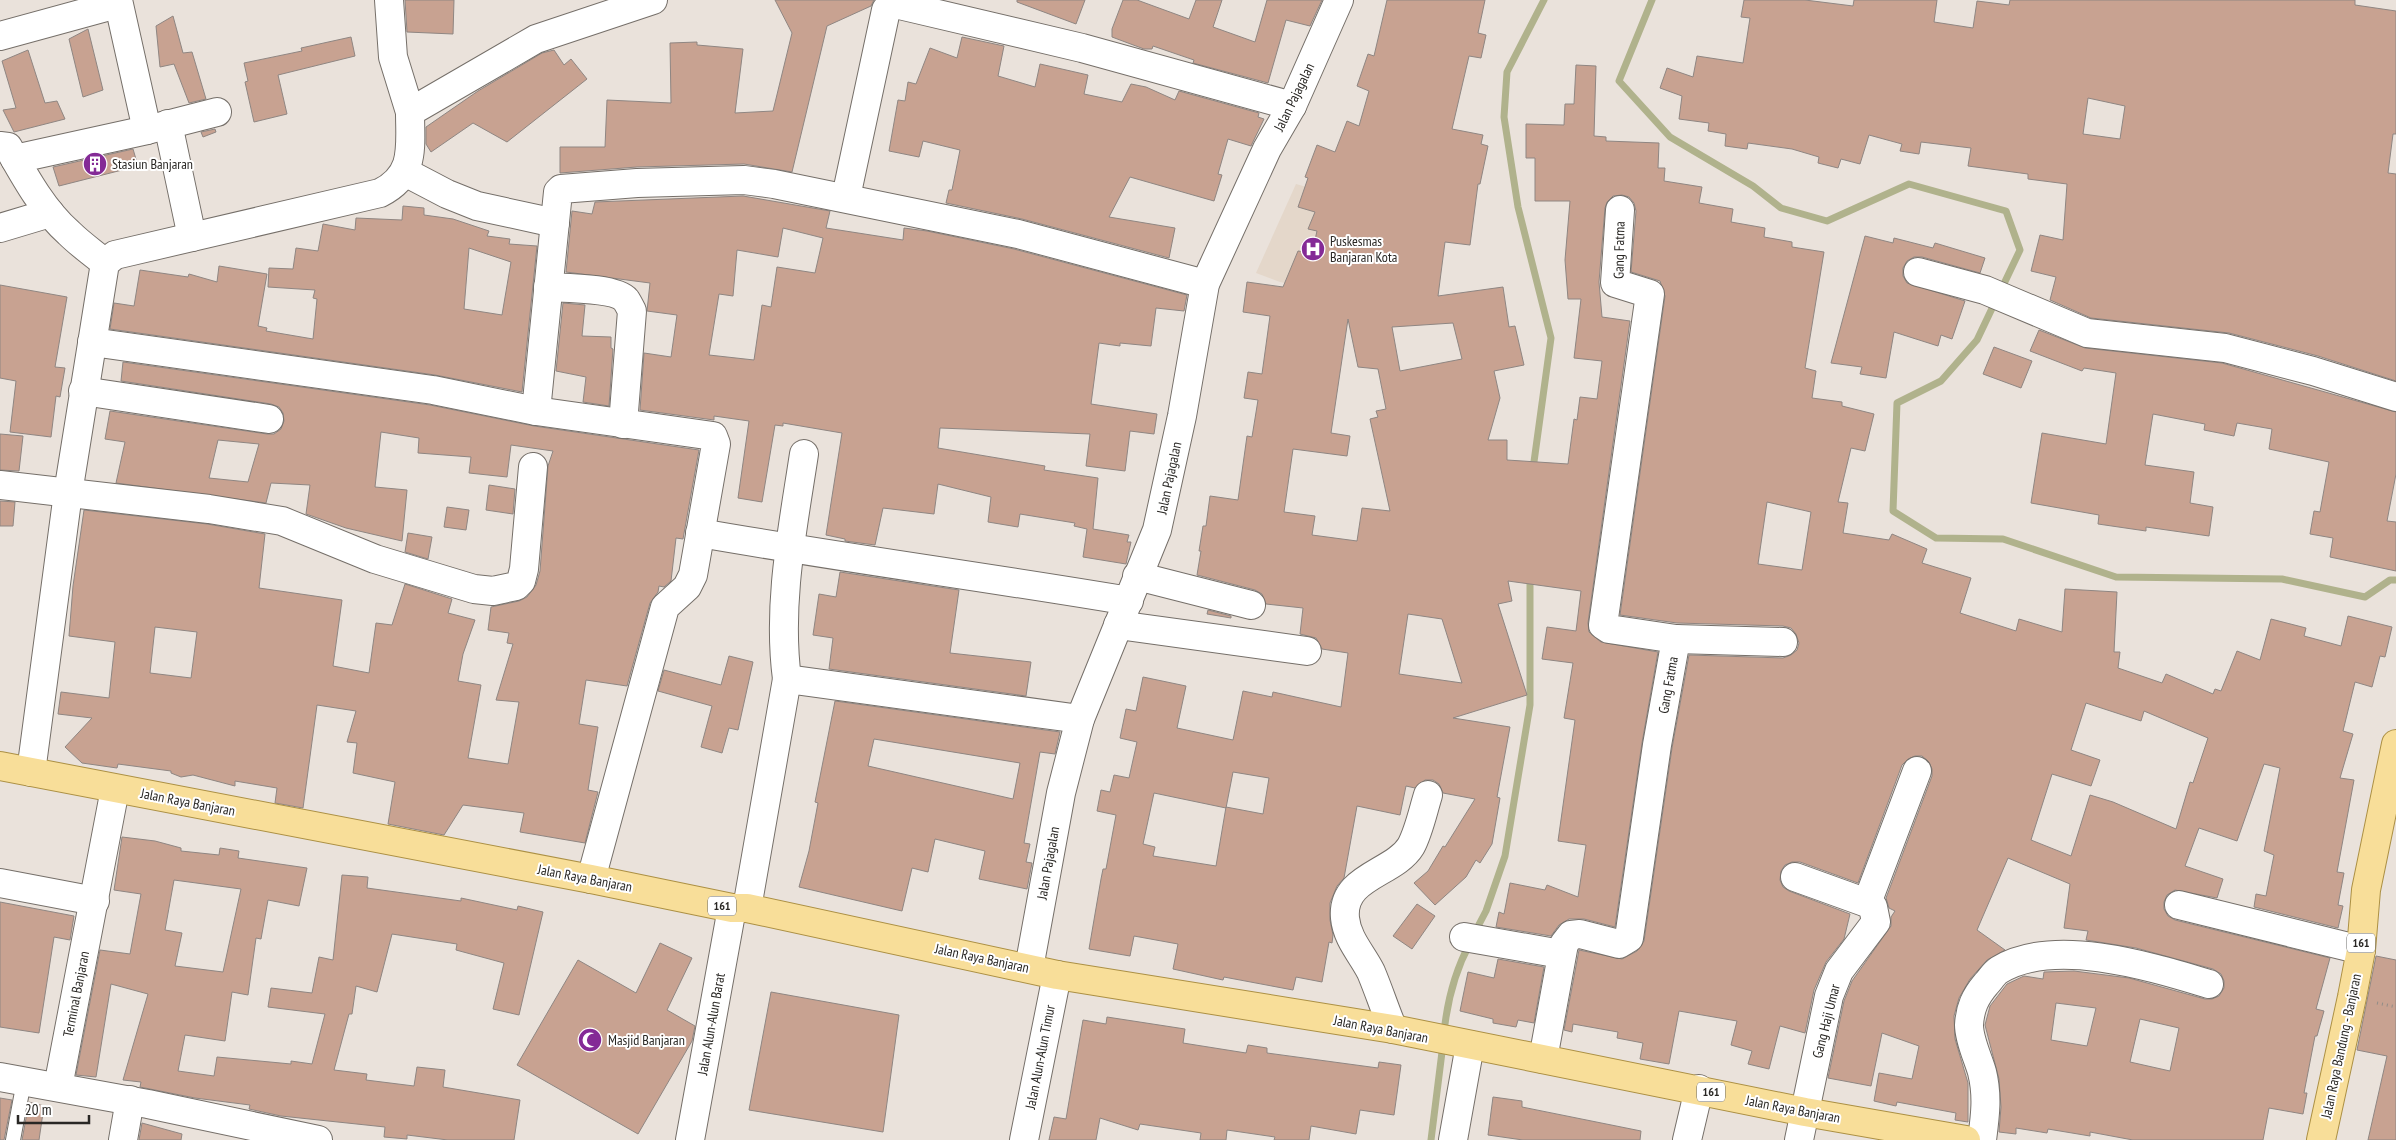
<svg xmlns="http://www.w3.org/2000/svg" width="2396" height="1140" font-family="'PT Sans Narrow',sans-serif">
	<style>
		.built { fill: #e4d7ca }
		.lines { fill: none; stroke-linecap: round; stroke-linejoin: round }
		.stream { stroke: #b0b28c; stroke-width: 7 }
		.building { fill: #c8a291; stroke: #8f8682; fill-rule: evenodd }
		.service-casing { stroke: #756f69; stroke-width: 16 }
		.minor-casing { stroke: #756f69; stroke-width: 30 }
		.primary-casing { stroke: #ac9044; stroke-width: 30 }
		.path { stroke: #928d87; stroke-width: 3; stroke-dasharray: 1 4; stroke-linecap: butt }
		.service { stroke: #fff; stroke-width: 14 }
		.minor { stroke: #fff; stroke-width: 28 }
		.primary { stroke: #f8de99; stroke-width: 28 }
		.labels { text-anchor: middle; stroke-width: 4; stroke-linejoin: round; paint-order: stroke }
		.shield { fill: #fff; stroke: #696866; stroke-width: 1 }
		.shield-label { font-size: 12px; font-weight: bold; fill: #292724 }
		.street-label { font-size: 14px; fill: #292724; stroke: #fff }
		.poi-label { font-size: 14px; fill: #292724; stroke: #fff; text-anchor: start }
	</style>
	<rect width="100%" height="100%" fill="#eae2db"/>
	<polygon class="built" points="1296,184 1366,204 1354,297 1280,282 1256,273"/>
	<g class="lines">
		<g class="stream">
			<polyline points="1652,0 1619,81 1670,137 1753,186 1781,208 1827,221 1909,184 2006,211 2020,250 2001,290"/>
			<polyline points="1996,300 1977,340 1941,381 1897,403 1893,511 1936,538 2003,539 2116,577 2282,579 2365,597 2390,580 2396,580"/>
			<polyline points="1533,469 1551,338 1518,207 1504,117 1507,72 1544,0"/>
			<polyline points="1474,934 1486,911 1505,856 1530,705 1530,575"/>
			<path d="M1444 1033C1447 1002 1455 971 1470 943"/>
			<polyline points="1431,1140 1443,1044"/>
		</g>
	</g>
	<g class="building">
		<polygon points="405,0 454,0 453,34 407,32"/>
		<polygon points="775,0 874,0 871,6 827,26 792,172 744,164 637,167 560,173 560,147 605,147 607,100 671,103 670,43 697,42 697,45 743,49 735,113 773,111 792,33"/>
		<polygon points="1017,0 1085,0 1076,24 1017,2"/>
		<polygon points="1123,0 1137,0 1189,19 1196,0 1222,0 1213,27 1255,42 1267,0 1322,0 1310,26 1286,20 1268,83 1193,63 1194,60 1153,46 1152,49 1144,49 1112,37 1112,29"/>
		<path d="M1387 0H1485L1478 33 1486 35 1481 58 1469 56 1452 129 1483 135 1481 144 1488 146 1480 184H1478L1470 245 1445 242 1438 296 1503 287 1509 327 1515 326 1524 365 1494 371 1500 398 1488 440H1507V460L1568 464 1574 419 1577 420 1580 397 1597 399 1602 361 1574 358 1581 299H1568L1565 260 1570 201H1535V158H1526V124L1564 125 1565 104H1574L1576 65 1596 66 1594 136 1606 137V141L1659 143 1658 168H1665L1664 181 1702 187 1699 203 1733 209 1731 222 1765 228 1764 237 1792 242V247L1824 252 1805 368 1816 371 1812 398 1842 402V406L1874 414 1865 451 1851 448 1838 502 1848 503 1843 533 1889 540 1892 534 1927 549 1922 563 1971 578 1960 613 2016 631 2019 619 2062 632 2065 589 2117 592 2114 652H2120L2118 668 2162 683 2166 674 2213 694 2215 689 2221 691 2237 651 2260 660 2271 619 2306 628 2304 636 2341 646 2348 616 2392 627 2385 657 2380 656 2372 687 2355 682 2343 731 2353 734 2340 778 2354 780 2337 872 2344 873 2338 905 2343 906 2338 928 2254 907 2256 894 2266 896 2274 855 2264 851 2280 768 2264 764 2237 841 2199 828 2185 866 2223 879 2217 898 2175 890 2167 895 2164 902V909L2168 916 2175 920 2330 958 2316 1009 2324 1011 2317 1036H2315L2304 1093H2307L2303 1114 2269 1108 2263 1140H2133L2090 1132V1136L2048 1129 2047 1133 2016 1128V1134L1999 1132 2001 1107 1999 1079 1985 1025 1990 1006 2007 984 2024 976 2043 979 2044 972 2074 971 2129 978 2205 999H2212L2219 996 2224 988V981L2221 974 2213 969 2136 948 2086 940 2088 931 2064 928 2070 884 2008 858 1977 930 2005 950 1987 960 1970 979 1959 998 1954 1016 1955 1039 1968 1083V1122L1955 1120 1956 1113 1897 1102 1896 1106 1874 1101 1879 1073 1912 1079 1919 1046 1882 1033 1871 1086 1828 1078 1844 1001 1852 981 1891 926V917L1895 911 1889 908 1886 898 1932 776V769L1929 762 1922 756H1915L1908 759 1902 765 1858 883 1800 862H1792L1785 865 1781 871 1780 880 1783 887 1789 891 1850 914 1844 939 1826 962 1814 990 1805 1033 1780 1026 1769 1069 1748 1064 1752 1051 1731 1045 1737 1021 1679 1011 1669 1064 1640 1059 1643 1043 1617 1038 1618 1032 1573 1024 1572 1032 1564 1030 1579 950 1622 959 1637 951 1644 941 1672 748 1689 655 1783 658 1791 655 1797 650 1799 643 1796 634 1791 628 1783 626 1677 623 1620 615 1665 296 1660 281 1631 272 1636 211 1634 203 1629 197 1622 195 1613 196 1607 202 1605 208 1599 282 1602 317 1630 321 1588 623 1589 632 1601 642 1658 652 1642 743 1615 927 1584 919H1569L1559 925 1551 936 1496 927 1499 912 1504 914 1510 883 1545 890 1547 885 1578 897 1586 845 1558 841 1575 720 1564 718 1573 663 1542 659 1547 627 1576 631 1581 591 1508 581 1512 601 1498 604 1527 695 1453 718 1510 727 1497 797 1500 798 1492 844 1480 863 1476 860 1466 877 1435 905 1414 883 1428 871 1443 846 1445 847 1475 799 1443 793 1439 784 1433 780H1425L1415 788 1406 786 1400 815 1357 806 1344 878 1337 886 1330 903V920L1333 935 1332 943 1329 942 1322 982 1296 977 1293 990 1224 977 1223 980 1173 969 1178 944 1134 936 1130 956 1089 949 1101 879 1103 869H1106L1116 815 1097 811 1101 790 1110 792 1114 775 1129 778 1137 742 1120 738 1126 709 1136 711 1143 677 1186 686 1177 728 1233 740 1243 691 1272 697 1273 692 1341 707 1348 653 1322 649 1316 638 1300 634 1303 608 1266 604 1262 594 1255 590 1197 575 1201 551H1199L1203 526H1206L1210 496 1238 500 1247 436 1252 437 1258 400 1244 398 1248 372 1262 374 1270 316 1243 312 1247 282 1283 287 1298 251 1312 253 1317 231 1308 229 1315 212 1298 207 1308 178 1305 177 1317 145 1335 152 1347 121 1359 126 1369 91 1357 86 1368 54 1374 56ZM1348 319 1358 367 1378 369 1386 409 1376 411 1378 417 1370 419 1390 511 1362 508 1357 541 1312 535 1315 516 1284 512 1293 449 1347 456 1350 436 1331 433ZM1453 323 1462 359 1400 371 1392 327ZM1767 502 1811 512 1802 570 1758 564ZM1408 614 1442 619 1462 683 1399 674ZM2086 703 2141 721 2144 711 2208 738 2193 783 2190 782 2176 829 2113 802 2090 795 2071 856 2031 840 2052 774 2091 786 2100 760 2071 750ZM1233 772 1269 778 1263 814 1226 807 1216 866 1153 856 1155 847 1143 844 1154 793 1226 808ZM2056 1003 2096 1008 2087 1046 2051 1040ZM2140 1019 2179 1028 2170 1071 2130 1062Z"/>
		<path d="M1744 0H1805L1853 6 1854 0H1937L1934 22 1973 28 1977 1 2009 5 2010 0H2355V5L2396 11V134H2393L2388 173 2396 174V381L2318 356 2229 333 2091 318 2050 300 2056 277 2031 271 2040 235 2063 240 2067 184 2028 179V174L1968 166 1971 148 1921 142 1919 154 1900 151 1902 144 1869 135 1860 164 1841 159 1838 168 1818 163 1819 157 1792 149 1748 143 1747 149 1725 146 1726 134 1708 131 1709 123 1679 119 1682 96 1660 88 1667 68 1693 77 1697 56 1743 63 1750 18 1741 17ZM2088 98 2125 106 2120 139 2083 134Z"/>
		<polygon points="173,16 183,53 192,52 206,99 189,103 174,64 160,67 156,26"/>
		<polygon points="88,29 103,90 83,97 69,39"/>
		<polygon points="351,37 355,56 278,75 287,114 254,122 245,82 248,81 244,63 302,51 301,48"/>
		<polygon points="962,37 1004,46 998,76 1035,87 1040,64 1088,75 1084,94 1122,102 1131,84 1146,87 1175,100 1179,91 1259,113 1258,117 1264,119 1251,146 1228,139 1218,174 1222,175 1214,201 1130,177 1109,217 1175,228 1169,258 1022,219 946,203 949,190 952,190 960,150 923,141 919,157 889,151 898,100 905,101 908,82 916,84 930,48 957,58"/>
		<polygon points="28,50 45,103 57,101 65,119 14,132 3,110 16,108 2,61"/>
		<polygon points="554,50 564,65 571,59 587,79 507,142 473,123 431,152 426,144 426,127 478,91 542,53"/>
		<polygon points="215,129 216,132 203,137 201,132"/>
		<polygon points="133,149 138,166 59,186 53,167"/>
		<path d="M743 196 830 211 826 228 903 240 904 228 927 231 1014 249 1187 295 1184 311 1156 308 1151 346 1120 343V346L1099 343 1091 404 1157 414 1154 434 1130 431 1125 471 1086 466 1090 434 940 428 938 448 1045 466 1044 470 1098 478 1093 529 1129 535 1127 542H1131L1126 564 1083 557 1087 529 1074 526 1075 523 1020 514 1018 527 988 522 991 497 938 484 934 514 883 508 875 545 845 541V539L826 535 842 433 783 423V426L775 425 762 502 738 498 749 421 714 416V420L640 410 644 353 671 357 677 315 647 311 650 283 566 272 572 211 592 214 595 202ZM783 228 823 238 815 273 777 267 771 307 762 305 754 360 709 355 719 294 733 296 737 250 778 257Z"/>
		<path d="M403 206 424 208V215L453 219 489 231 487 236 510 239 509 244 537 246 522 392 435 375 110 329 114 303 134 306 140 270 188 277 189 274 217 282 219 266 267 274 258 326 267 328 266 331 313 339 317 299 313 298 315 290 268 287 269 268 293 269 296 248 318 251 323 224 355 230 356 218 402 220ZM469 248 511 262 502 315 464 309Z"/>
		<polygon points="1865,236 1893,243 1894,238 1933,248 1935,243 1985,258 1980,273 1922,257 1914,257 1907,261 1903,268 1903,276 1907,283 1965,301 1952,339 1941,335 1938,346 1894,332 1886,378 1860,374 1862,367 1831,363"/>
		<polygon points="0,285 67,297 55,367 65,368 60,397 56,396 51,437 10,432 16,381 0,378"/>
		<polygon points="563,303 585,305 582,336 611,337 611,348 613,349 609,406 583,402 586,377 556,371"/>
		<polygon points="2039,330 2085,348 2222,363 2396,412 2396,474 2387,521 2396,522 2396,571 2330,557 2333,538 2310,534 2314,511 2320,512 2329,462 2269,449 2272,429 2237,423 2234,436 2204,430 2205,424 2153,414 2145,465 2194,472 2190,503 2213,507 2209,536 2146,527 2146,531 2098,524 2099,515 2031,503 2042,433 2106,444 2116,373 2084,368 2082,371 2030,351"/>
		<polygon points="1994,347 2032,361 2021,388 1983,374"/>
		<path d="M123 362 430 405 534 426 699 450 683 539 676 538 671 581 664 587 659 586 658 592 650 603 627 686 586 680 579 724 598 727 588 790 598 792 585 843 520 832 524 813 463 805 444 835 388 824 395 782 353 773 357 743 347 742 356 711 317 705 303 808 275 803 277 788 235 781V786L193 775 181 777 171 773V771L118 764 117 768 82 763 65 747 92 718 58 714 61 692 109 698 115 642 69 636 73 586 84 510 207 524 265 534 259 588 342 600 333 666 369 673 376 623 392 625 405 584 452 599 448 613 475 620 463 654 458 681 481 685 468 758 508 764 519 702 496 700 513 644 507 643 509 633 488 630 491 607 519 601 527 597 536 585 540 571 548 466 553 451 511 445 507 477 469 473 471 457 418 453 419 438 381 432 375 487 407 490 402 541 346 528 306 514 310 485 271 483 266 503 116 483 125 442 105 439 110 411 267 434H274L281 429 284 421 283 413 279 407 271 404 121 381ZM218 440 259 444 248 482 209 478ZM155 627 197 632 191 678 150 673Z"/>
		<polygon points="0,434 23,436 19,471 0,470"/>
		<polygon points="489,485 515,489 513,514 486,510"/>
		<polygon points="0,501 15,502 13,526 0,526"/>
		<polygon points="447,507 469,510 466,530 444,527"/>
		<polygon points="408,533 432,537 428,559 405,552"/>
		<polygon points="840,572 959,590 950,653 1031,662 1026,696 829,669 833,638 813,635 819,594 836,597"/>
		<polygon points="1208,610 1231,616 1231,618 1207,614"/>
		<polygon points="729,656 753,662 738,730 729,728 722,753 701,747 712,706 658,691 664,670 721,685"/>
		<path d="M835 701 1060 732 1055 754 1040 752 1024 843 1030 844 1026 862 1032 863 1027 889 979 879 985 851 935 839 928 872 912 868 902 911 799 887 809 851 818 803 815 802ZM874 739 1020 763 1013 799 868 766Z"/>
		<path d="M122 837 155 841 181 848V851L219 855 220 848 239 851 238 858 307 868 299 906 268 900 261 939 256 938 248 995 232 992 225 1041 185 1035 178 1071 214 1076 217 1057 291 1064V1061L312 1064 325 1014 268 1007 271 988 312 993 319 957 333 960 342 875 368 877 367 888 461 901V898L517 910 518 906 543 912 519 1015 493 1009 504 963 456 950 457 944 392 934 377 992 356 986 352 1014H349L334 1070 367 1074 366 1080 414 1086 417 1067 445 1070 443 1087 520 1100 514 1140H448L407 1135V1139L384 1137 385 1127 281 1116 249 1109 250 1105 195 1098 140 1087 141 1082 123 1080 148 994 111 984 96 1077 76 1075 100 950 130 954 141 894 114 890ZM174 880 241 889 223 972 175 966 182 933 165 930Z"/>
		<polygon points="0,902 74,916 70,940 54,937 39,1033 0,1027"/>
		<polygon points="1417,904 1435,916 1412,949 1393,936"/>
		<polygon points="660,943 692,958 667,1010 695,1026 692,1041 638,1134 517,1065 578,960 636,993"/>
		<polygon points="2376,956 2396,960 2396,1140 2368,1140 2387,1056 2357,1050"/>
		<polygon points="1498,959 1544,967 1534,1023 1518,1020 1516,1027 1493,1023 1493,1019 1460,1011 1468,972 1494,978"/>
		<polygon points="771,992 899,1015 883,1132 749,1110"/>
		<polygon points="1107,1017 1185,1029 1183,1043 1246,1053 1248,1045 1267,1048 1267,1053 1378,1068 1379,1062 1401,1065 1394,1115 1360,1110 1356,1134 1311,1126 1309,1140 1274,1140 1275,1137 1227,1130 1226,1140 1200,1140 1201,1133 1140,1124 1138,1130 1100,1118 1096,1140 1049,1140 1054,1117 1066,1119 1083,1020 1106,1024"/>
		<polygon points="1493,1097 1522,1101 1522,1107 1641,1131 1640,1140 1523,1140 1488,1135"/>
		<polygon points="0,1098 12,1100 4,1140 0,1140"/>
		<polygon points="29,1102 44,1106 39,1140 22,1140"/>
		<polygon points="142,1123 182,1134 181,1140 139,1140"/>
	</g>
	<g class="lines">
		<g class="service-casing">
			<polyline id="service" points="13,1140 24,1081"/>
		</g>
		<g class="minor-casing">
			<g id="minor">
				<polyline points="118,0 147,130"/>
				<polyline points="389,0 393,57 410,112"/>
				<polyline points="0,36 117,4"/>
				<polyline points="168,124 192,237"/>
				<path d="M0 146 8 147C25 177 43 210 69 233 80 244 93 253 105 263"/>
				<polyline points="15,159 147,130 217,112"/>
				<polyline points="405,172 447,194 477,206 555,223"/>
				<polyline points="846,197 886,10 891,3 1082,48 1292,106"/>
				<polyline points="0,228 50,213"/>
				<polyline points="1918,272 1985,290 2087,333 2225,348 2313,371 2396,397"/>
				<path d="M548 287C565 288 616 288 626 300 628 303 630 307 632 311L623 424"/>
				<polyline points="92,342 433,390 536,411 713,436 716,444 693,575 687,587 665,607 591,879"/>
				<polyline points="83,391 269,419"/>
				<polyline points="536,411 558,192 561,189 637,183 744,180 774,184 1018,234 1205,284"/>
				<polyline points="0,485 209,509 282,521 375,559 474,589 493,591 516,586 521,581 524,569 533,467"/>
				<path d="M700 533C843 558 986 577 1129 601"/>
				<polyline points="1137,576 1251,605"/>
				<polyline points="1118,625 1307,651"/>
				<polyline points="1676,639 1783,642"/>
				<path d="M787 679C777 604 793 527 804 454"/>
				<path d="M31 772 68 493 105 263 115 255 380 193C416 175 410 147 410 112L536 39 653 0"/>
				<polyline points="1795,877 1867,903 1873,907 1876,922 1839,971 1829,996 1799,1140"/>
				<polyline points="0,883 95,901"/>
				<polyline points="1867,903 1917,771"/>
				<polyline points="2179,905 2361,950"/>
				<polyline points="747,908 787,679 1080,719"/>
				<polyline points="1464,937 1561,954"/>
				<polyline points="1029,968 1061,793 1080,719 1157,530 1182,416 1205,284 1267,149 1292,106 1339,0"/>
				<path d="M1393 1029C1385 1010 1379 991 1371 972 1362 954 1347 939 1345 918 1341 876 1394 874 1411 846 1419 831 1423 811 1428 795"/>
				<polyline points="1543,1059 1564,944 1571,935 1580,934 1619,944 1629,938 1657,745 1676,639 1609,629 1603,625 1650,294 1615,283 1620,210"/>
				<polyline points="0,1077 148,1104 318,1140"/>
				<polyline points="58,1087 115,789"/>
				<polyline points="123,1140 130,1100"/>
				<polyline points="690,1140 732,908"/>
				<polyline points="1024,1140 1057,975"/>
				<polyline points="1453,1140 1470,1045"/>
				<polyline points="1687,1140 1699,1089"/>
				<path d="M1982 1140C1985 1117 1988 1096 1982 1072 1978 1058 1969 1040 1969 1025 1970 1008 1975 997 1986 984 1990 980 1994 973 1999 970 2054 936 2152 967 2209 984"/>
			</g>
		</g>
		<g class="primary-casing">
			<g id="primary">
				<polyline points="0,766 591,879 732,908 747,908 1057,975 1393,1029 1805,1112 1966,1140"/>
				<polyline points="2321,1140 2352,997 2361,950 2366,890 2396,744"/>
			</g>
		</g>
		<polyline class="path" points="2377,1003 2396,1007"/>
		<use href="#service" class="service"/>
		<use href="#minor" class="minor"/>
		<use href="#primary" class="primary"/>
	</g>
	<defs>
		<g id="building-disc" transform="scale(1.25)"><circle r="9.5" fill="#842a96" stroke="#fff"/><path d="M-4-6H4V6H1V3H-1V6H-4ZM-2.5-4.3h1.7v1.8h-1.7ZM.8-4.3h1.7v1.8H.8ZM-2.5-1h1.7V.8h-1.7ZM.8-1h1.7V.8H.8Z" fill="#fff"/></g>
		<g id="hospital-disc" transform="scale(1.25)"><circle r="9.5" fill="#842a96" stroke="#fff"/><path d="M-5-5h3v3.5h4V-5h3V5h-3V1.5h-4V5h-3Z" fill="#fff"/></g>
		<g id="mosque-disc" transform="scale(1.25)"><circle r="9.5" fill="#842a96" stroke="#fff"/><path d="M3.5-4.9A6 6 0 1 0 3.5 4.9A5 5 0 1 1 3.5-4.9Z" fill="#fff"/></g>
	</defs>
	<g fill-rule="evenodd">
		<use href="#building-disc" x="95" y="164"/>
		<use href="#hospital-disc" x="1313" y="249"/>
		<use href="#mosque-disc" x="590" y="1040"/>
	</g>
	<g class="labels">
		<g class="shield">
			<rect x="708" y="896.5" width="28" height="19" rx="4"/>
			<rect x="2347" y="933.5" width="28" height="19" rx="4"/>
			<rect x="1697" y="1082.5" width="28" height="19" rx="4"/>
		</g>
		<g class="shield-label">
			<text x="722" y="910">161</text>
			<text x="2361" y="947">161</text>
			<text x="1711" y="1096">161</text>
		</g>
		<g class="street-label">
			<text transform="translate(1294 97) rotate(-64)" y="5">Jalan Pajagalan</text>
			<text transform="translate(1619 250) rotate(-89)" y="5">Gang Fatma</text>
			<text transform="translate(1169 478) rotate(-78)" y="5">Jalan Pajagalan</text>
			<text transform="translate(1668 685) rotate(-80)" y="5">Gang Fatma</text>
			<text transform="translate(188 802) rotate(11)" y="5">Jalan Raya Banjaran</text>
			<text transform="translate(1048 863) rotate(-80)" y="5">Jalan Pajagalan</text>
			<text transform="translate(585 878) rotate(11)" y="5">Jalan Raya Banjaran</text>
			<text transform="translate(982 958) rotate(12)" y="5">Jalan Raya Banjaran</text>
			<text transform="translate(76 994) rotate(-79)" y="5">Terminal Banjaran</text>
			<text transform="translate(1826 1021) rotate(-76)" y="5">Gang Haji Umar</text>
			<text transform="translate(711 1024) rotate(-80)" y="5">Jalan Alun-Alun Barat</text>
			<text transform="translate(1381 1029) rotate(11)" y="5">Jalan Raya Banjaran</text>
			<text transform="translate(2341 1046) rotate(-78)" y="5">Jalan Raya Bandung - Banjaran</text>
			<text transform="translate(1040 1057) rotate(-79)" y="5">Jalan Alun-Alun Timur</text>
			<text transform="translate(1793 1109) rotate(11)" y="5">Jalan Raya Banjaran</text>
		</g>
		<g class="poi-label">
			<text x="112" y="169">Stasiun Banjaran</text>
			<text x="1330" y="246">Puskesmas<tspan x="1330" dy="16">Banjaran Kota</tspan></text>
			<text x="608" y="1045">Masjid Banjaran</text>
		</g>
	</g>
	<path d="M18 1115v8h71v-8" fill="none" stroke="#292724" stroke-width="2.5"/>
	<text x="25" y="1115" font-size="15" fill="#292724" stroke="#ffffff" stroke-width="4" paint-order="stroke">20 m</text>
</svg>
